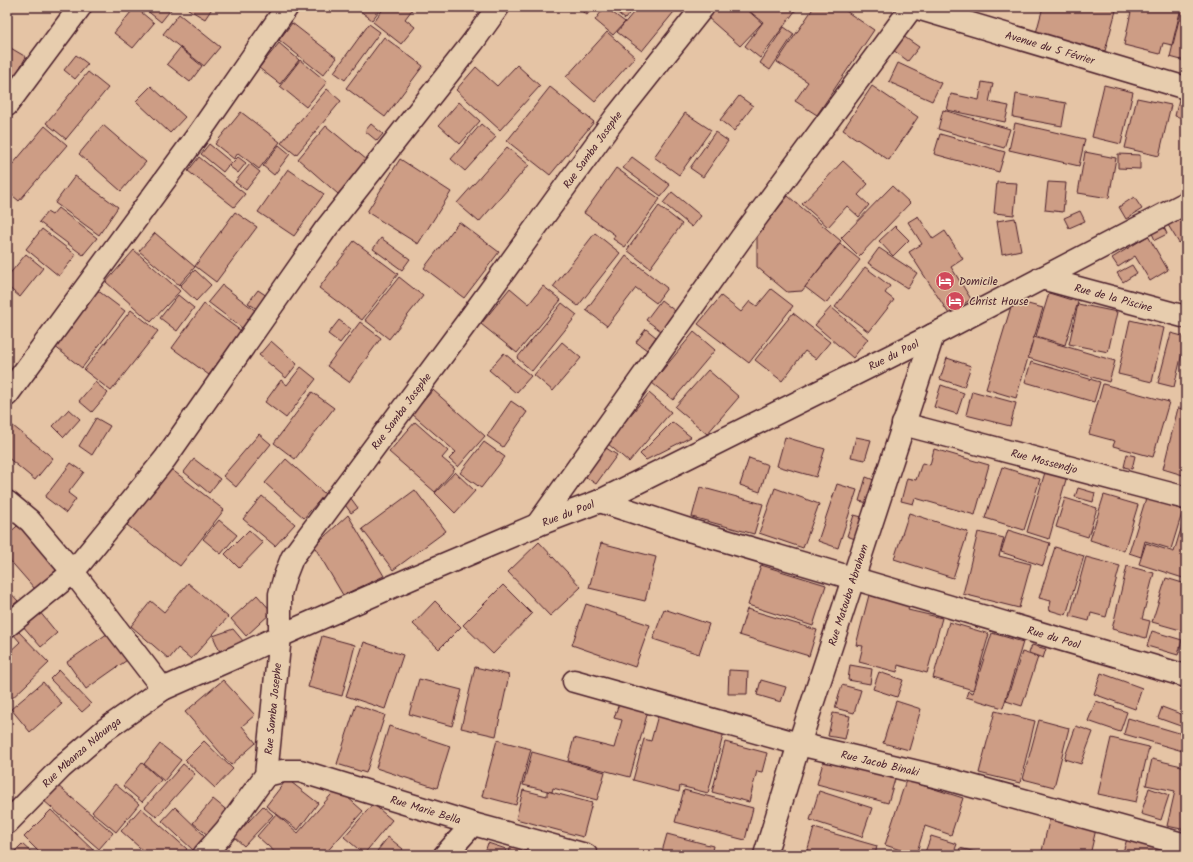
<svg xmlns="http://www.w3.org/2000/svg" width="1193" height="862" font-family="Kalam,sans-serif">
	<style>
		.building { fill: #cd9d85; stroke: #4a1f2b }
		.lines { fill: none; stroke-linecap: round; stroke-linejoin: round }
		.street-casing { stroke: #4a1f2b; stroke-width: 25 }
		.street { stroke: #e7cdae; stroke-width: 22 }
		.labels { text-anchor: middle; stroke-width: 3; stroke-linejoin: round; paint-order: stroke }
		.street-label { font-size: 11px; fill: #4a1f2b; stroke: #e7cdae }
		.poi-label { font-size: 11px; fill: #4a1f2b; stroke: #e7cdae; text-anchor: start }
	</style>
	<rect width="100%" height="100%" fill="#e5c4a5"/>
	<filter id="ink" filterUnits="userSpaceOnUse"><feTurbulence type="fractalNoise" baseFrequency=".025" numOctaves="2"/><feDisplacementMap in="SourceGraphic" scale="8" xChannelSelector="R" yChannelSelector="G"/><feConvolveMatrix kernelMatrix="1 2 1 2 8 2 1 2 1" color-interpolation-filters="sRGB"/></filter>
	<g filter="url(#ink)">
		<g class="building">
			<polygon points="135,7 154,23 133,48 114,33"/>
			<polygon points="137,7 173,7 161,22 145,9 143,12"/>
			<polygon points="189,7 213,7 205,19 188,9"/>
			<polygon points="355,7 382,7 372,20"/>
			<polygon points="385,7 414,7 405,19 415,27 401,44 373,22"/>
			<polygon points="576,7 593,7 587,15"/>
			<polygon points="605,7 625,22 613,35 595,20"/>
			<polygon points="610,7 634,7 625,19"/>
			<polygon points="638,7 678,7 642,51 617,32"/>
			<polygon points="716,7 744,7 762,23 740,46 707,17"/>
			<polygon points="751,7 798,7 760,58 745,46 763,22 748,10"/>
			<polygon points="814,7 840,7 874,30 817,115 795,101 808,82 777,62"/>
			<polygon points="1043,7 1117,7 1105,51 1036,33"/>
			<polygon points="1132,7 1181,8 1172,45 1163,43 1160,54 1124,45"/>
			<polygon points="1182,7 1186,7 1185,61 1170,57"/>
			<polygon points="179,14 220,47 204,66 163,34"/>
			<polygon points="292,23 337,58 323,75 279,40"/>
			<polygon points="369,24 380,32 345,80 334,72"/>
			<polygon points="784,27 794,34 770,70 760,63"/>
			<polygon points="607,32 635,57 595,102 566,77"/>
			<polygon points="903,36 919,47 908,61 893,50"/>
			<polygon points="384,37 423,66 385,117 346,88"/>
			<polygon points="279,43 299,60 280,84 259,68"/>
			<polygon points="9,47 26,57 7,90 7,51"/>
			<polygon points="180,48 202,66 190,82 167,64"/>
			<polygon points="76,55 88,64 75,79 64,70"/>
			<polygon points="300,60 327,82 306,107 280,86"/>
			<polygon points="898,63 941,83 932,101 889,82"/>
			<polygon points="517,65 540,86 500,130 456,90 476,67 497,86"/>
			<polygon points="88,72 108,88 66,139 46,123"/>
			<polygon points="982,82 993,84 989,102 1009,106 1005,122 947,110 951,94 979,100"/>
			<polygon points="1104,85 1133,92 1121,144 1092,137"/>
			<polygon points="151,86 185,117 170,133 136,101"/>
			<polygon points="872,86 918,117 889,160 843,130"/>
			<polygon points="550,87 594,122 550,175 507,141"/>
			<polygon points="327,89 341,101 296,155 281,143"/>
			<polygon points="1016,94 1066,103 1062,126 1013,117"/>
			<polygon points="1180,95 1186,97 1186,119 1175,116"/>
			<polygon points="739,96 753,106 734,131 720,120"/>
			<polygon points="1137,98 1171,105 1159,156 1125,148"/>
			<polygon points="459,102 480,121 460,144 439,125"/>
			<polygon points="943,110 1010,129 1004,148 938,129"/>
			<polygon points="241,112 280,142 259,169 238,153 234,159 215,144"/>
			<polygon points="685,113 711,130 679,175 654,157"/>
			<polygon points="1015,123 1085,139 1079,166 1009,150"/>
			<polygon points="371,124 383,134 377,141 365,131"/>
			<polygon points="481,124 496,137 465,171 451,159"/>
			<polygon points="103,125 146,162 121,191 79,154"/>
			<polygon points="45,126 67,145 19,201 7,191 7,171"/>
			<polygon points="326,126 367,160 338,194 298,159"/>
			<polygon points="715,132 728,141 703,177 690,168"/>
			<polygon points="940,134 1005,152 999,172 934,154"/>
			<polygon points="209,144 231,162 223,172 201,154"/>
			<polygon points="279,145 290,154 274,175 263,166"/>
			<polygon points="507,147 529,165 479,222 457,203"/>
			<polygon points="1085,152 1116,158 1109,198 1078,193"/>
			<polygon points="1118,154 1140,155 1140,169 1118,168"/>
			<polygon points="199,157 245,194 234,207 188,171"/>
			<polygon points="238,157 246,163 238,173 229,166"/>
			<polygon points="632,157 670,185 661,196 623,168"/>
			<polygon points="400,159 451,192 418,244 367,212"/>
			<polygon points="843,161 868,184 858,195 869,205 859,217 847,206 828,227 802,204"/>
			<polygon points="250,164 260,172 246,190 235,182"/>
			<polygon points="616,168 660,199 625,247 613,239 615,235 584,213"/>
			<polygon points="288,169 324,194 294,236 258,212"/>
			<polygon points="75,176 118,207 99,235 55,203"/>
			<polygon points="997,182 1017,183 1014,215 994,213"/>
			<polygon points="1048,182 1066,183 1063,212 1045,210"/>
			<polygon points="892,186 910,203 859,256 841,238"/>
			<polygon points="672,192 701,216 692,227 663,203"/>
			<polygon points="788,196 841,241 802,291 787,292 757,267 757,235"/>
			<polygon points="1134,197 1142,209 1126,219 1119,207"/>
			<polygon points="659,206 682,224 650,268 627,250"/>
			<polygon points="58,208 97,238 83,255 39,222 47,212 52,215"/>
			<polygon points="1080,211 1085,221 1069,228 1064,218"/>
			<polygon points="235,212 257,227 216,282 195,266"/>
			<polygon points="918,216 933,239 945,231 963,259 951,267 971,299 949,314 909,252 922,244 908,222"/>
			<polygon points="1015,218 1021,250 1002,254 997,221"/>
			<polygon points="1179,218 1186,229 1186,239 1179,243 1168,225"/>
			<polygon points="459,222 499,252 464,298 424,268"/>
			<polygon points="1163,225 1167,234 1155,240 1151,231"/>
			<polygon points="895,226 909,240 893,256 879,241"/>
			<polygon points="42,229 76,255 59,276 26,249"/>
			<polygon points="155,233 195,267 179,285 139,251"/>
			<polygon points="595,233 620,253 578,306 553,287"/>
			<polygon points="1148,236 1168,270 1150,281 1135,256 1118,267 1112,258"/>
			<polygon points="381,238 410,259 402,270 373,249"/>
			<polygon points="354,241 398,274 362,320 319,288"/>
			<polygon points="840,244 860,260 826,303 805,287"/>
			<polygon points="879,248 917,273 907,288 868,263"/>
			<polygon points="134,250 180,291 151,322 106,282"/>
			<polygon points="26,254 43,268 20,297 7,286 7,277"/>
			<polygon points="626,256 667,288 656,303 636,288 607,326 586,310"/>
			<polygon points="1132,265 1137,273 1123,282 1117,273"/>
			<polygon points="865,267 890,286 885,293 894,300 869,332 835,307"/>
			<polygon points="195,270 211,285 196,301 180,286"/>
			<polygon points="399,277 423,296 389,339 365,320"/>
			<polygon points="222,285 256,311 242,328 208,302"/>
			<polygon points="543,286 561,300 517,353 481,324 510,288 529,304"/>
			<polygon points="771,289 793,306 749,363 698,324 721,296 741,312 750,301 757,306"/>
			<polygon points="97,290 125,311 82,368 54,346"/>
			<polygon points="258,290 267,296 257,309 248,303"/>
			<polygon points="1049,293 1078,302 1065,345 1036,336"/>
			<polygon points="178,295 194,308 177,331 160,318"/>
			<polygon points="661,300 675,311 661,331 646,320"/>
			<polygon points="1013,300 1043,308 1016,398 986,389"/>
			<polygon points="562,303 577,315 532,371 517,358"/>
			<polygon points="204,304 241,331 209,375 172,348"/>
			<polygon points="1078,304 1117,312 1108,352 1069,344"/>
			<polygon points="831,307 868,339 853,358 815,325"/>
			<polygon points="131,310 158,331 111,391 84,370"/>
			<polygon points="793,313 830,342 816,359 805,351 782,381 755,360"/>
			<polygon points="339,320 351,329 340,343 328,334"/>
			<polygon points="1130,320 1164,328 1152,382 1118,374"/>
			<polygon points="360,322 381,338 349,382 327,366"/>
			<polygon points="646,329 656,337 647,350 636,342"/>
			<polygon points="694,332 715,350 673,400 652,383"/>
			<polygon points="1171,333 1186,337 1174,387 1158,383"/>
			<polygon points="1034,337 1115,361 1109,382 1028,358"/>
			<polygon points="271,341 297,364 286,378 259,355"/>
			<polygon points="562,342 581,358 553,391 534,375"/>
			<polygon points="504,353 531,376 516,393 489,370"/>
			<polygon points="947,358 971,366 964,387 940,379"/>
			<polygon points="1031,362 1100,382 1094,402 1025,382"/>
			<polygon points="301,367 316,379 286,418 265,402 281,380 287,385"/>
			<polygon points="708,370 739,397 707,434 675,407"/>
			<polygon points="95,382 108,393 92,412 79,401"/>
			<polygon points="1103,384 1169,402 1153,457 1113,446 1115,441 1089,434"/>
			<polygon points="941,385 964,393 957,414 934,407"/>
			<polygon points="433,390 485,436 458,467 449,459 456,452 412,414"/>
			<polygon points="972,391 1016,403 1010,426 966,415"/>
			<polygon points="312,392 334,408 295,459 274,443"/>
			<polygon points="649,393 671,412 629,462 607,443"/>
			<polygon points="511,401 527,412 503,447 487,436"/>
			<polygon points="1178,408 1186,409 1186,476 1163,469"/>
			<polygon points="69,409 80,419 64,437 53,426"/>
			<polygon points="96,418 110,426 92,455 79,446"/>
			<polygon points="8,422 53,458 35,480 7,457 7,423"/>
			<polygon points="415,422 448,451 442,458 455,469 435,492 389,452"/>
			<polygon points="672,422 691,437 646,460 640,454"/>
			<polygon points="259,434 271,444 236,487 223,476"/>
			<polygon points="785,437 825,449 816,477 777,466"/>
			<polygon points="856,437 871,440 865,460 851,457"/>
			<polygon points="484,442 505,457 481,488 460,473"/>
			<polygon points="603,446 617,455 596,484 583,475"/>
			<polygon points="934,449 989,465 975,515 915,498 913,504 901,501 907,478 916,480 922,463 930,465"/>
			<polygon points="1127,454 1135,456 1132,469 1124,467"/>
			<polygon points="749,458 768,465 760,492 740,485"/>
			<polygon points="194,459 220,479 209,493 184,472"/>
			<polygon points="286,459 325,494 304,518 265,483"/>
			<polygon points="71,463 84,472 68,493 76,499 66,513 45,497"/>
			<polygon points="1002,467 1040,479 1024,530 985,518"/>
			<polygon points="171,469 224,510 180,566 127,525"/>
			<polygon points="1046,469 1067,476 1049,539 1027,532"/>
			<polygon points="455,472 475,491 455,513 435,493"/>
			<polygon points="866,477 874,480 868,503 859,501"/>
			<polygon points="837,484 857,490 838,548 818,541"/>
			<polygon points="700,487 763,504 754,534 692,517"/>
			<polygon points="775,488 819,504 803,548 759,533"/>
			<polygon points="1078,488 1095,493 1093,502 1075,497"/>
			<polygon points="415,490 446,531 393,570 362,529"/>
			<polygon points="1104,495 1138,505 1124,551 1090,540"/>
			<polygon points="262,496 295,524 275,546 243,519"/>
			<polygon points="350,497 358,508 351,513 343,502"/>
			<polygon points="1065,498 1097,508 1088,537 1056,527"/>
			<polygon points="1146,498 1183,510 1171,549 1145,541 1141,557 1129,553"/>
			<polygon points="1186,512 1186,579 1139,564 1146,543 1174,552"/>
			<polygon points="909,513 968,532 953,578 894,559"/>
			<polygon points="348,515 384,576 343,595 314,546"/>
			<polygon points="854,515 862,517 855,539 847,536"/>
			<polygon points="25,519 64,563 35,589 7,557 7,535"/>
			<polygon points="219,520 237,535 221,554 203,539"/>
			<polygon points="249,530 263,543 239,568 225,554"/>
			<polygon points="1008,530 1050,543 1043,566 1001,552"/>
			<polygon points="978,532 1004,538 999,556 1031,564 1019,608 963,594"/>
			<polygon points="539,542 581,587 550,616 508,572"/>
			<polygon points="601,543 656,557 645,601 589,588"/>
			<polygon points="1055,547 1084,556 1066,615 1049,610 1051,601 1039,598"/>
			<polygon points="1086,557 1120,566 1106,617 1091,613 1089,621 1070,616"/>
			<polygon points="761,565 826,585 813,626 748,605"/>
			<polygon points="1127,566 1154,573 1142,619 1150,621 1146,638 1112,629"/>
			<polygon points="1166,578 1186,584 1186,624 1184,631 1152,622"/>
			<polygon points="188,583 228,617 191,659 178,648 169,659 131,626 151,601 164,612"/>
			<polygon points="503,585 532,614 493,654 463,625"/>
			<polygon points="7,589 18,601 7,610"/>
			<polygon points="257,595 272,612 246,636 231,619"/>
			<polygon points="869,595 910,606 908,610 942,618 927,673 898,665 897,672 859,662 863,646 856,645"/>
			<polygon points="435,601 461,627 439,649 413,624"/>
			<polygon points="586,604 650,625 635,667 572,645"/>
			<polygon points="664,609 709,624 699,654 653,639"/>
			<polygon points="747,609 817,630 809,656 739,635"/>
			<polygon points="39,611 57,633 41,647 22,625"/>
			<polygon points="949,622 989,634 973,690 933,678"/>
			<polygon points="233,629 244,642 220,652 213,636"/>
			<polygon points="17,630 49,663 7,703 7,654 20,642 13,634"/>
			<polygon points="111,631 130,658 86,689 67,662"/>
			<polygon points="1152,631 1182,640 1178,655 1147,646"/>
			<polygon points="992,633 1023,642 1003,708 966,697 968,691 973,693"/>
			<polygon points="322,636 355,645 342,696 308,687"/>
			<polygon points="364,642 403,655 385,709 346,696"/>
			<polygon points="1032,645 1046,649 1043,658 1029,653"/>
			<polygon points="1022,652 1038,657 1022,706 1006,701"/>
			<polygon points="850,665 872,669 870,684 848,680"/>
			<polygon points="475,667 509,675 496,736 461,728"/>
			<polygon points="59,670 91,704 82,712 50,679"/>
			<polygon points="729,670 748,671 747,694 728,694"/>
			<polygon points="879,672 903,680 897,697 873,689"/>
			<polygon points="1101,673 1142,688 1135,709 1094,694"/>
			<polygon points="419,679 462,690 452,726 409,714"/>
			<polygon points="223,680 255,715 242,726 256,743 231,765 185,712"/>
			<polygon points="761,680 786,687 781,702 757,695"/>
			<polygon points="43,682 62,704 30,732 11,709"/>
			<polygon points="842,685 861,690 854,713 835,708"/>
			<polygon points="896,701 921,709 909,750 883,743"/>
			<polygon points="1096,701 1127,712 1120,732 1088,721"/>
			<polygon points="619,703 648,711 630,777 568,761 574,738 614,748 622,720 614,718"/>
			<polygon points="356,705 385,715 366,773 337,764"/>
			<polygon points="1162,707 1186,716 1186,728 1158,718"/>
			<polygon points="995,711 1035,721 1020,783 979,773"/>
			<polygon points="833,713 850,716 845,739 828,736"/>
			<polygon points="658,715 724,732 708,793 680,786 679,792 633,780 644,739 651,741"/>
			<polygon points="1128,718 1186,735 1186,752 1124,734"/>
			<polygon points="1039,720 1069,728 1054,787 1023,779"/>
			<polygon points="389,726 450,746 437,788 376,768"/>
			<polygon points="1076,726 1093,732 1081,764 1064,759"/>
			<polygon points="1111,738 1149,747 1136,802 1098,794"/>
			<polygon points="497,740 531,749 516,805 482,796"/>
			<polygon points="204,741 233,769 215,788 185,760"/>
			<polygon points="725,742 767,753 762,772 757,771 749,802 712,792"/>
			<polygon points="160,744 181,760 164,781 144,764"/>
			<polygon points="532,752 605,772 597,800 553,788 552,792 523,785"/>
			<polygon points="824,759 895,779 888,803 817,784"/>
			<polygon points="1152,759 1186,767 1186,830 1167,826 1175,791 1146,785"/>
			<polygon points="142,763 161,780 142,802 123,786"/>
			<polygon points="183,764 195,774 157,817 145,807"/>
			<polygon points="287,779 318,803 298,830 266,806"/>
			<polygon points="906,780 963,798 951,835 925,826 916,855 885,845"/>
			<polygon points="115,784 139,804 116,832 92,812"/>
			<polygon points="57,785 113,833 99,849 43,800"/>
			<polygon points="337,788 363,811 324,855 278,855 257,836 276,814 298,833"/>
			<polygon points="1149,788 1169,795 1161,820 1141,814"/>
			<polygon points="523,790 547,796 547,791 592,803 583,837 516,819"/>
			<polygon points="684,790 753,808 745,840 675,822"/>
			<polygon points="819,791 872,808 862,837 810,820"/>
			<polygon points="213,799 229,812 209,836 193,823"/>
			<polygon points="373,804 392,820 364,854 344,837"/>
			<polygon points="263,806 273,815 244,846 234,837"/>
			<polygon points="175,807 206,837 193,850 162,821"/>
			<polygon points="141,808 187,849 182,855 148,855 121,831"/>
			<polygon points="51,810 95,852 93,855 42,855 24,837"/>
			<polygon points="1050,817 1096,829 1090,855 1041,855"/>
			<polygon points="814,828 877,846 875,855 806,855"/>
			<polygon points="667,834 713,846 711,855 661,855"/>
			<polygon points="931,836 957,844 953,855 924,855"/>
			<polygon points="388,837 403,849 399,855 374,855"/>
			<polygon points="1127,839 1176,855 1122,855"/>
			<polygon points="488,843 506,849 504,855 484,855"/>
			<polygon points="22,844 34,855 11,855"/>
			<polygon points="511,846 528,851 526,855 508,855"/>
			<polygon points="960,848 987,855 958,855"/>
		</g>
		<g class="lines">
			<g class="street-casing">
				<g id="street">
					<path id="s1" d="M914 7 1186 88"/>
					<polyline points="7,105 80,7"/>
					<path id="s2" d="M1041 278 1186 317"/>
					<polyline points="7,395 200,132 287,7"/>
					<path id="s3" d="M903 424 1186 498"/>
					<path id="s4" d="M600 501 692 531 1186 676"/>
					<polyline points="7,502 30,521 73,572 163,689"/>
					<polyline points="537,525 742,237 912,7"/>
					<polyline points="7,626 73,572 165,459 325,230 473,42 498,7"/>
					<path id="s5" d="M574 681 799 744 943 778 1186 845"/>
					<path id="s6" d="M266 775 283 771H300L473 824 586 855"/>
					<path id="s7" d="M7 823 61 768 106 729 163 689 238 656 280 636 412 578 537 525 600 501 933 335 1186 203"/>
					<path id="s8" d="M204 855 226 830 266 775 280 636V594L285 576 292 558 473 314 615 118 703 7"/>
					<polyline points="445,855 473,824"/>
					<path id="s9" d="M765 855 799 744 933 335"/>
				</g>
			</g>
			<use href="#street" class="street"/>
		</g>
	</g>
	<defs>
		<g id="hotel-disc" transform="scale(1)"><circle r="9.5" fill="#d1495b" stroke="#e7cdae"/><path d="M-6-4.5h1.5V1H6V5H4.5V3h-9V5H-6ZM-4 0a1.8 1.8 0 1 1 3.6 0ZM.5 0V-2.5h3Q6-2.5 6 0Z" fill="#fff"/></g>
	</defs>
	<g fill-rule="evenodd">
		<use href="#hotel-disc" x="945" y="281"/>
		<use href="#hotel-disc" x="955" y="301"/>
	</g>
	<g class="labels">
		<g class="street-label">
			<text dy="4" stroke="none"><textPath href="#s1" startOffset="142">Avenue du 5 Février</textPath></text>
			<text dy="4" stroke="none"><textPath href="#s8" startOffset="828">Rue Samba Josephe</textPath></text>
			<text dy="4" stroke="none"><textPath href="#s2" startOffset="75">Rue de la Piscine</textPath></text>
			<text dy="4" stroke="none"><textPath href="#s7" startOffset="1010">Rue du Pool</textPath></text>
			<text dy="4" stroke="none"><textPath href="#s8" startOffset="504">Rue Samba Josephe</textPath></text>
			<text dy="4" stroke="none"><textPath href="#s3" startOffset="146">Rue Mossendjo</textPath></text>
			<text dy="4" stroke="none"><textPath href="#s7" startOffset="648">Rue du Pool</textPath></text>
			<text dy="4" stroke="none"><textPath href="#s9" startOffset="273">Rue Matouba Abraham</textPath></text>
			<text dy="4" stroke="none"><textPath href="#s4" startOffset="474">Rue du Pool</textPath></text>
			<text dy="4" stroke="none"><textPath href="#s8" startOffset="168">Rue Samba Josephe</textPath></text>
			<text dy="4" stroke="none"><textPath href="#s7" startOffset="103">Rue Mbanza Ndounga</textPath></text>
			<text dy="4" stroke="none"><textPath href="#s5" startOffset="317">Rue Jacob Binaki</textPath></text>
			<text dy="4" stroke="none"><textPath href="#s6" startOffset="166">Rue Marie Bella</textPath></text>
		</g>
		<g class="poi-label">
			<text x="959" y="285">Domicile</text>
			<text x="969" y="305">Christ House</text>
		</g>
	</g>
	<rect width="1193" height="862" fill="none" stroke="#e7cdae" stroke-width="24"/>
	<rect x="12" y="12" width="1169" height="838" fill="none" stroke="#4a1f2b" stroke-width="1.5" filter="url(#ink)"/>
</svg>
